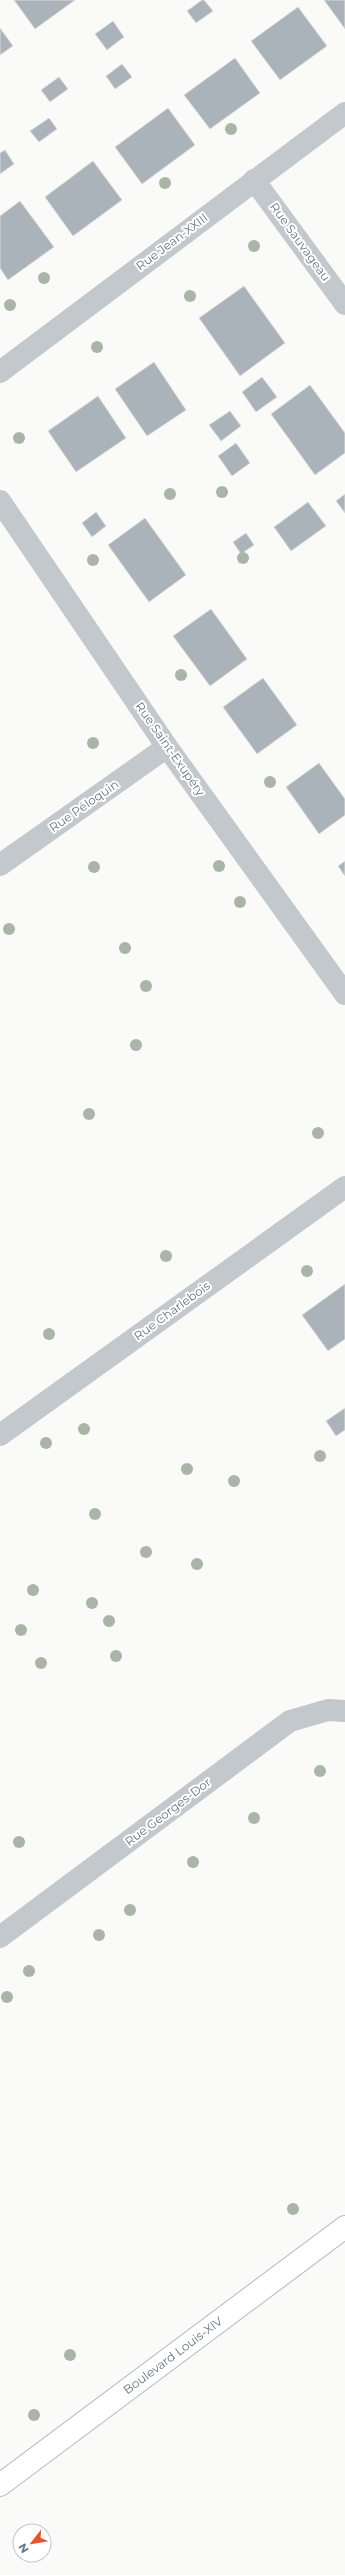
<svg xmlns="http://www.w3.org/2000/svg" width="345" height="2575" font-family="Montserrat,sans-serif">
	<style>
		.building { fill: #aab3b9; stroke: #dcdcda }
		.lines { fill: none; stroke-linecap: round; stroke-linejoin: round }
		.secondary-casing { stroke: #b3babf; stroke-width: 24 }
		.minor { stroke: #c3c8cc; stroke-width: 22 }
		.secondary { stroke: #fff; stroke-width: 22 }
		.tree { fill: #aab4a7 }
		.labels { text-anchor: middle; stroke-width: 4; stroke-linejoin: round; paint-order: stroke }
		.street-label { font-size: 12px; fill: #657683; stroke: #fff }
	</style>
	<rect width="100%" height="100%" fill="#fafaf8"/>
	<g class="building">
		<polygon points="14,0 75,0 35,29"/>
		<polygon points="202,0 204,0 213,11 196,23 187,11"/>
		<polygon points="324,0 345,0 345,29"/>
		<polygon points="298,7 327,46 280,80 251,41"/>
		<polygon points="113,21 124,37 107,50 95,34"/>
		<polygon points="0,28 13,46 0,55"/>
		<polygon points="235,58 260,93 210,129 184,95"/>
		<polygon points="122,64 132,77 115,89 106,76"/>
		<polygon points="59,77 68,89 50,102 41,90"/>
		<polygon points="168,108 195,145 142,184 115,147"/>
		<polygon points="49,118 57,129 39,142 30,131"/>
		<polygon points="5,150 14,164 0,174 0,153"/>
		<polygon points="93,161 122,200 73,236 45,197"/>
		<polygon points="20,201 54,247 8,280 0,268 0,216"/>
		<polygon points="244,286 285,343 240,376 199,318"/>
		<polygon points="154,362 186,410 147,436 115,389"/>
		<polygon points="262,377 277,397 256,412 242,392"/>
		<polygon points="310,385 345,433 345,453 315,475 271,414"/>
		<polygon points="98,396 126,438 76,472 48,431"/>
		<polygon points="230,411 241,426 221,441 209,425"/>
		<polygon points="236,443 250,463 232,476 218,456"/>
		<polygon points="345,494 345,513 336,501"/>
		<polygon points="308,502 326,526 291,551 274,527"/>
		<polygon points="96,512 106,526 92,537 82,523"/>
		<polygon points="145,518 186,575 149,602 108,545"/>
		<polygon points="246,533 254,545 241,554 233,542"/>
		<polygon points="211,609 247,659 210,686 173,636"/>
		<polygon points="263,678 297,725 257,754 223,707"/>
		<polygon points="319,763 345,799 345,815 319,834 286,787"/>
		<polygon points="345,861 345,876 338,866"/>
		<polygon points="345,1284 345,1339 328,1351 302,1315"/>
		<polygon points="345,1408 345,1430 336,1436 326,1421"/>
	</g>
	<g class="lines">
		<g class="secondary-casing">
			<g id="secondary">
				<path id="s1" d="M0 2485 345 2227"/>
			</g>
		</g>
		<g class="minor">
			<polyline points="254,180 345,304"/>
			<polyline points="0,372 345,113"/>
			<polyline points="0,501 167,747 345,994"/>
			<polyline points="0,865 167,747"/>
			<polyline points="0,1435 345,1187"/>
			<polyline points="0,1937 290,1721 328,1710 345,1711"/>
		</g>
		<use href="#secondary" class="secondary"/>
	</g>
	<g class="tree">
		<circle cx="231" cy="129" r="6"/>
		<circle cx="165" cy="183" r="6"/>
		<circle cx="254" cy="246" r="6"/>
		<circle cx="44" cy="278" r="6"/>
		<circle cx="190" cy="296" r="6"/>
		<circle cx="10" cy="305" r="6"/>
		<circle cx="97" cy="347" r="6"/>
		<circle cx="19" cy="438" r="6"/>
		<circle cx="222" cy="492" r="6"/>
		<circle cx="170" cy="494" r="6"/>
		<circle cx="243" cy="558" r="6"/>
		<circle cx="93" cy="560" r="6"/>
		<circle cx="181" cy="675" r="6"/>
		<circle cx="93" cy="743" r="6"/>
		<circle cx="270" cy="782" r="6"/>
		<circle cx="219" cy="866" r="6"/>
		<circle cx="94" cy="867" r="6"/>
		<circle cx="240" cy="902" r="6"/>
		<circle cx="9" cy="929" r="6"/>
		<circle cx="125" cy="948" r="6"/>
		<circle cx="146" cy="986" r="6"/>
		<circle cx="136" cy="1045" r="6"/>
		<circle cx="89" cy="1114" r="6"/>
		<circle cx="318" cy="1133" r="6"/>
		<circle cx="166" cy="1256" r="6"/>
		<circle cx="307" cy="1271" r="6"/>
		<circle cx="49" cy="1334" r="6"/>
		<circle cx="84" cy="1429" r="6"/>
		<circle cx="46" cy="1443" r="6"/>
		<circle cx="320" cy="1456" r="6"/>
		<circle cx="187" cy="1469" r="6"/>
		<circle cx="234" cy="1481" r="6"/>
		<circle cx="95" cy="1514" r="6"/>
		<circle cx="146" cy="1552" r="6"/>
		<circle cx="197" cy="1564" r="6"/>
		<circle cx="33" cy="1590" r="6"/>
		<circle cx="92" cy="1603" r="6"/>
		<circle cx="109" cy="1621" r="6"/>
		<circle cx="21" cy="1630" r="6"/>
		<circle cx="116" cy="1656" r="6"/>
		<circle cx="41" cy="1663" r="6"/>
		<circle cx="320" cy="1771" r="6"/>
		<circle cx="254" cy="1818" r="6"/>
		<circle cx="19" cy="1842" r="6"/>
		<circle cx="193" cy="1862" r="6"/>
		<circle cx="130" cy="1910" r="6"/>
		<circle cx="99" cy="1935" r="6"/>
		<circle cx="29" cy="1971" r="6"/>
		<circle cx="7" cy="1997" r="6"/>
		<circle cx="293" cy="2209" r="6"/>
		<circle cx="70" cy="2355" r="6"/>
		<circle cx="34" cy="2415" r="6"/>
	</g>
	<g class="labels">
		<g class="street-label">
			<text transform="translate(172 242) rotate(-37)" y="4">Rue Jean-XXIII</text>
			<text transform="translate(300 242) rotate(54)" y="4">Rue Sauvageau</text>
			<text transform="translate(170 749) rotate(55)" y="4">Rue Saint-Exupéry</text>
			<text transform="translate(84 806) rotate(-35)" y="4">Rue Péloquin</text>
			<text transform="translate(172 1311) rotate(-36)" y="4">Rue Charlebois</text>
			<text transform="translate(168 1812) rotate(-37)" y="4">Rue Georges-Dor</text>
			<text dy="4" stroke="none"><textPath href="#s1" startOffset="216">Boulevard Louis-XIV</textPath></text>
		</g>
	</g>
	<g transform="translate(32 2543) rotate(239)"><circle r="19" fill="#ffffff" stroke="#c1c8cd"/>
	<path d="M0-3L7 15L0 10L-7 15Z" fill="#e4572e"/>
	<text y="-6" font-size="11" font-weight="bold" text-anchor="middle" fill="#657683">N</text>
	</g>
</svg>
